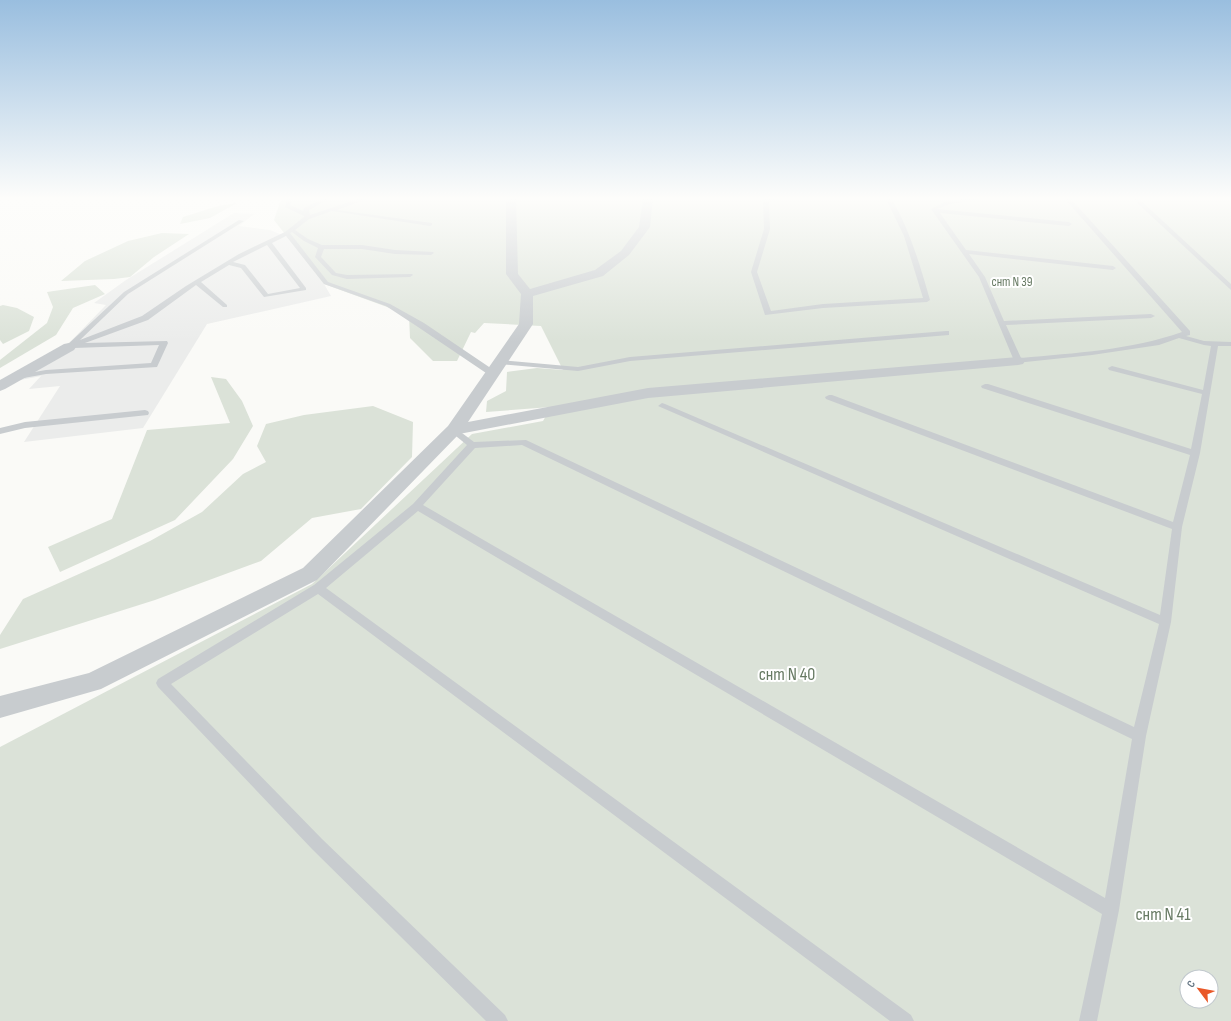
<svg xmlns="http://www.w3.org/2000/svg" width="1231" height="1021" font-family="'Sofia Sans Condensed',sans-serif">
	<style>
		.built { fill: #ebeceb }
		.green { fill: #dbe2d8; fill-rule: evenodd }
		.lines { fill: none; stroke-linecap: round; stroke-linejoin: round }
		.service { fill: #c8cccf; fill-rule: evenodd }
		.minor { fill: #c8cccf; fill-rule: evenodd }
		.labels { text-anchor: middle; stroke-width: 4; stroke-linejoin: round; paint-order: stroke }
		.far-park-label { font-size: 13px; fill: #677a63; stroke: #fff }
		.near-park-label { font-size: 18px; fill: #677a63; stroke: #fff }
	</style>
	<rect width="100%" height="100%" fill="#fafaf7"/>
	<polygon class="built" points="234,213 254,214 239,226 270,230 287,237 324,284 331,296 207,324 143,428 24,442 60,386 29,389 41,376 15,381 32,370 71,341 106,305 94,303 126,280"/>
	<g class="green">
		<path d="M283 199H1231V1021H0V747L312 584 472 434 543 421 551 407 486 412 487 401 506 391 507 372 537 368 563 370 541 326 484 323 475 333 471 332 457 361H433L410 338 409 315 324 284 274 220 280 202ZM1187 977H1211V1001H1187Z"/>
		<polygon points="237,203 210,218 180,224 183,217 218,206"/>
		<polygon points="162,233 189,234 154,257 130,277 114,279 61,281 85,261 128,241"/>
		<polygon points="95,285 105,294 73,308 56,335 0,368 0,360 47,323 53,307 47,292"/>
		<polygon points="3,305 17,308 34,317 29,331 3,344 0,340 0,306"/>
		<polygon points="211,377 226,379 242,401 253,426 233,459 175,520 60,572 48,547 112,519 147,430 230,423"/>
		<polygon points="373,406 413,422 412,457 361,509 312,518 261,561 155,600 0,649 0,635 23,599 108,561 150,541 202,512 243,474 266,462 257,446 266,424 304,415"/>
	</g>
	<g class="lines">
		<g class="service">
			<path d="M287 199H293L290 205 303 211 304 208 322 199H329L309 210 310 215 358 199H367L337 210 432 223V225L430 226 332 211 309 219 295 230 308 239 322 245H362L395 250 433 252 434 253 431 255 395 254 362 249H324L321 257 336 273 347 275 412 274 413 275 410 277 347 279 332 275 315 257 318 248 304 241 292 232 290 233 328 282 390 304 424 323 495 371V375H489L418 327 386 306 324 284 286 236 272 243 306 288V290L264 297 241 268 229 265 201 282 227 305V307H223L196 285 148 320 85 343 167 341 168 343 157 367 46 374 18 379 14 377 18 375 46 370 151 363 159 345 74 348 69 349 65 347 124 292 239 220 244 221 128 294 80 340 142 316 186 286 239 254 285 232 304 217V216L285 207ZM267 245 300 288 268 294 245 265 233 262Z"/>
			<path d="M763 199H780L769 201 770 229 757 272 771 311 823 304 923 298 904 236 886 199H892C910 231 920 265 930 300L927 302 823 308 765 315 751 272 764 229Z"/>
			<path d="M962 199H982L950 204 937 209 1069 222 1072 224 1069 226 940 213 966 250 1113 266 1116 268 1113 270 969 254 985 277 1004 321 1151 314 1155 316 1151 318 1006 325 1021 358C1075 353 1131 350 1182 332L1065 199H1071L1190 331V335L1186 336 1204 341 1231 342V346H1218L1200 453 1182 527 1171 622 1146 736 1119 910 1097 1021H1079L1102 914 418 511 326 588 911 1015 914 1021H890L318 594 171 684 322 839 505 1015 508 1021H486L312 849 158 687 156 683 158 679 314 585 413 504 467 445 451 432 450 430 454 427 474 442 526 440 1134 727 1159 624 658 406 662 403 665 404 1160 615 1172 529 826 399 825 397 829 395H832L1173 522 1190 455 982 388 981 386 985 384H988L1191 449 1202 394 1109 370 1108 368 1112 366 1203 390 1211 346 1204 345 1179 338 1159 345 1092 355 1015 363 979 277 931 209 947 201ZM522 445 1132 739 1105 898 423 505 475 448Z"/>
			<polygon points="1133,199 1139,199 1231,284 1231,290"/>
			<polygon points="946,331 949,331 949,335 630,361 578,371 500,364 496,362 500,360 578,367 630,357"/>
			<polygon points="145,410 148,411 149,413 148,415 25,428 0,434 0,428 25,422"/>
		</g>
		<g class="minor">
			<polygon points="506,199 516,199 518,274 530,289 595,270 621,251 639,227 643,199 653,199 650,227 629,255 603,276 533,296 533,324 468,422 648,388 1018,357 1023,358 1025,361 1023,364 1018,365 648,398 459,434 317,580 101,689 0,718 0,696 89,673 303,568 448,426 519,324 521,294 506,274"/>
			<polygon points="69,343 74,344 76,347 74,350 5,389 0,391 0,380 64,344"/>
		</g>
	</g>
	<linearGradient id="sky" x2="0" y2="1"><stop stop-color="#99bedf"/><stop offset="0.58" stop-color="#fdfdfb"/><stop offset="1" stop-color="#fdfdfb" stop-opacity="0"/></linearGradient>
	<rect width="1231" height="342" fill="url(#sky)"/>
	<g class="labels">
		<g class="far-park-label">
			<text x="1012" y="286">снт N 39</text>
		</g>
		<g class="near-park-label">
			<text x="787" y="680">снт N 40</text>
			<text x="1163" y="920">снт N 41</text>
		</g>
	</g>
	<g transform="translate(1199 989) rotate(302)"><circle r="19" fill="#ffffff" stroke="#c1c8cd"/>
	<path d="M0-3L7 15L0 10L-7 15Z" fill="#e95828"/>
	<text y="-6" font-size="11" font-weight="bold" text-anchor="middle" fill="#647583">С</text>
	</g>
</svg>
